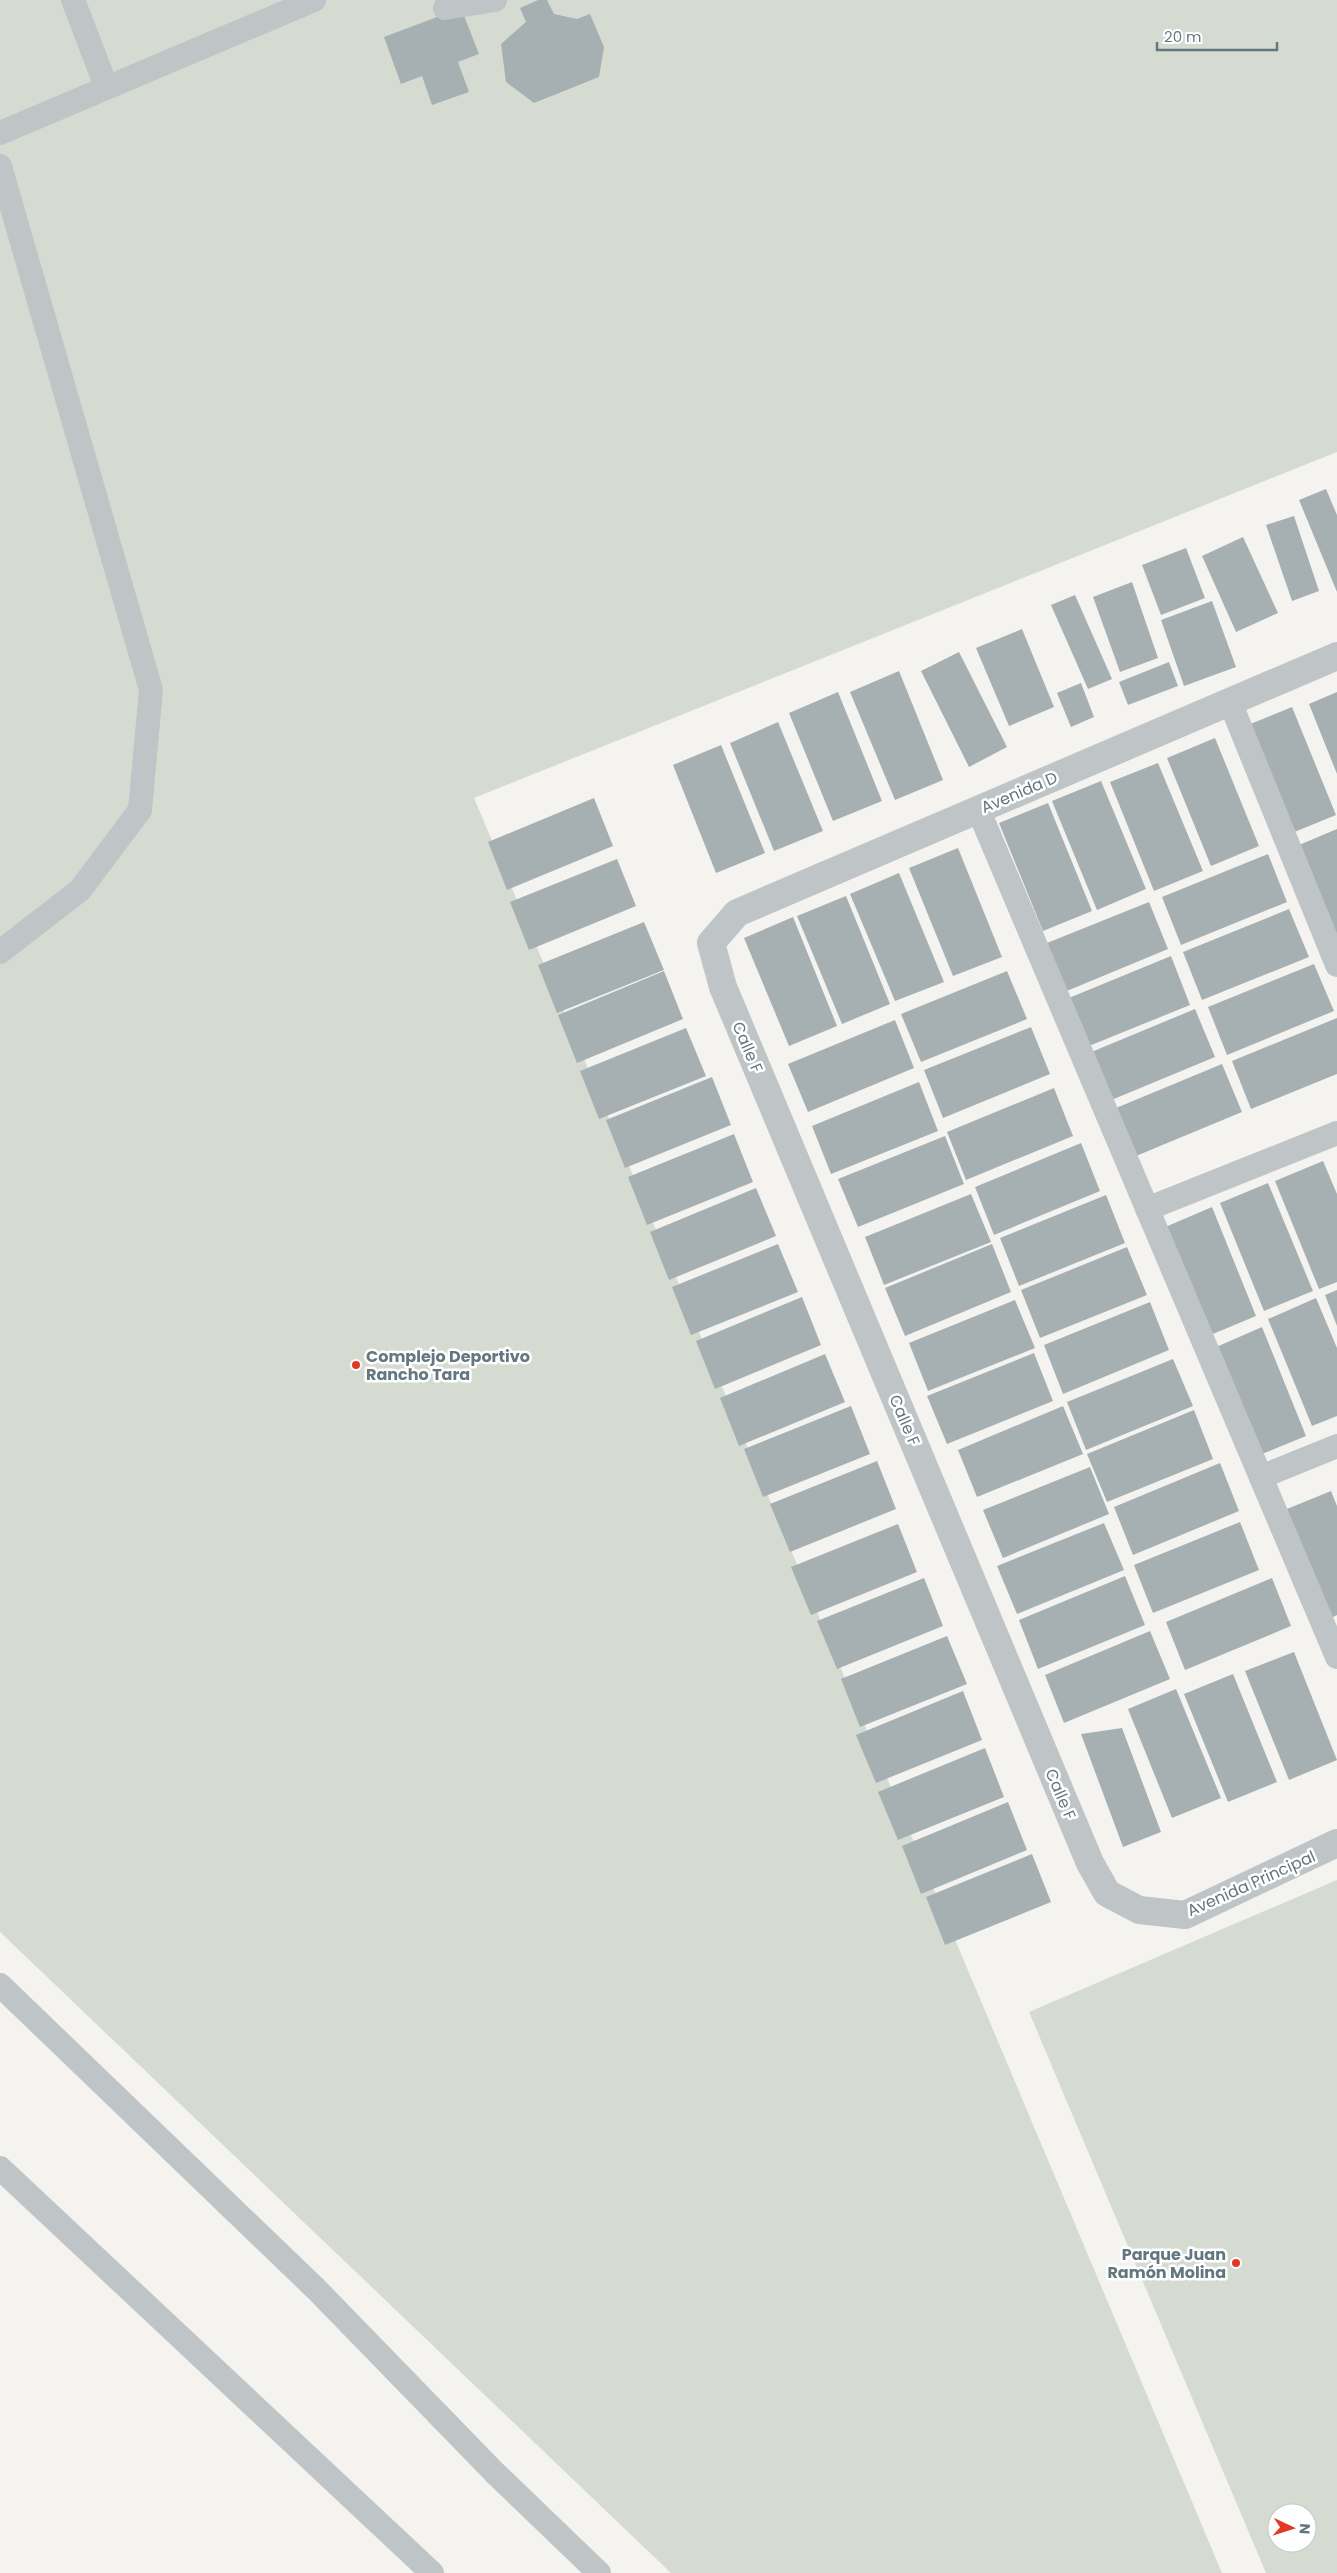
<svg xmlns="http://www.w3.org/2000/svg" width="1337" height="2573" font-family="Poppins,sans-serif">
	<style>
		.green { fill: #d6dbd1; fill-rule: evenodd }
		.building { fill: #a6b0b2 }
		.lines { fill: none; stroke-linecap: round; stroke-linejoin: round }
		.service { stroke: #bfc4c6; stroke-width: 24 }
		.minor { stroke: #bfc4c6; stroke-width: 28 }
		.poi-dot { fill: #e03924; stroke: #fff; stroke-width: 2 }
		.labels { text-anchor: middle; stroke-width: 5; stroke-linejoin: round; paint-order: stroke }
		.street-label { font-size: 16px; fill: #637780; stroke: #fff }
		.poi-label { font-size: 16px; font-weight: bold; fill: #637780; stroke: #fff; text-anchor: start }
	</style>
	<rect width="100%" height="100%" fill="#f4f3f0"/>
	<g class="green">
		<polygon points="0,0 1337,0 1337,452 474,798 1222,2573 671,2573 0,1932"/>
		<path d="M1337 1880V2573H1266L1029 2012ZM1277 2513H1307V2543H1277Z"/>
	</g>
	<g class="building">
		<polygon points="538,0 547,0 554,14 577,19 590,14 604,47 599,77 534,103 506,82 501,44 526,22 520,8"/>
		<polygon points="461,8 479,54 458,62 469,92 432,105 422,76 401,84 384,37"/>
		<polygon points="1326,489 1337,515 1337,592 1299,500"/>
		<polygon points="1294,516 1319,591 1292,601 1266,525"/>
		<polygon points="1243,537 1278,613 1236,632 1202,556"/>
		<polygon points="1186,548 1205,598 1161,615 1142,565"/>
		<polygon points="1132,582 1158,658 1120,672 1093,597"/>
		<polygon points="1075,595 1112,679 1088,689 1051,605"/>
		<polygon points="1212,601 1236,667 1184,686 1161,620"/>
		<polygon points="1022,629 1054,707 1009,726 976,648"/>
		<polygon points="959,652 1007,747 969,767 921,671"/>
		<polygon points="1169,662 1178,686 1128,705 1119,682"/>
		<polygon points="899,671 943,780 895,800 850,692"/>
		<polygon points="1081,683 1094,717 1071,727 1057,693"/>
		<polygon points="838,692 882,801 833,821 789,713"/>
		<polygon points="1337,692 1337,774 1309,704"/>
		<polygon points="1292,707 1336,815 1287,835 1243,727"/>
		<polygon points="778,722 823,831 774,851 730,743"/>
		<polygon points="1215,738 1259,846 1211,866 1167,758"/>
		<polygon points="721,745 765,853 716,873 673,765"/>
		<polygon points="1158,763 1203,871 1154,891 1110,782"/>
		<polygon points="1101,781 1146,889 1097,910 1052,801"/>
		<polygon points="594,798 613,846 507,890 488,842"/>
		<polygon points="1048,803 1092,911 1043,931 999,823"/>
		<polygon points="1337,829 1337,939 1299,845"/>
		<polygon points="958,848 1002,957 953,976 909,868"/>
		<polygon points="1268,854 1287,902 1181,945 1162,897"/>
		<polygon points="617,859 636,906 529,950 510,902"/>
		<polygon points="899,873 944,982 895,1001 850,894"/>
		<polygon points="846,896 890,1004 842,1024 797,916"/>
		<polygon points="1149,902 1168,949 1062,993 1042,945"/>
		<polygon points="1289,909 1309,957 1202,1000 1183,952"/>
		<polygon points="793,917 837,1026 789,1046 744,938"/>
		<polygon points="644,922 664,970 557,1013 538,965"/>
		<polygon points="1171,956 1190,1005 1084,1048 1064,1000"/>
		<polygon points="1314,964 1334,1011 1227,1055 1208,1007"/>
		<polygon points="664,971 683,1019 577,1063 558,1015"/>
		<polygon points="1007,971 1027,1019 921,1062 901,1014"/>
		<polygon points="1195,1009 1215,1057 1109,1101 1089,1053"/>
		<polygon points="1337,1018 1337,1074 1251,1109 1232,1061"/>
		<polygon points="895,1020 914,1068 808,1112 788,1064"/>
		<polygon points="1031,1027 1050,1074 943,1118 924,1070"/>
		<polygon points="686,1028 706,1076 599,1119 580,1071"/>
		<polygon points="1222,1064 1242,1112 1136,1156 1116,1108"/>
		<polygon points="712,1077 731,1125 625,1168 606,1120"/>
		<polygon points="919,1082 938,1131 831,1174 812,1126"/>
		<polygon points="1054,1088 1073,1136 966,1180 947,1132"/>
		<polygon points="734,1134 753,1182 647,1225 628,1177"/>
		<polygon points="945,1136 964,1184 858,1227 838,1179"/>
		<polygon points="1081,1143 1100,1191 994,1235 975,1187"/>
		<polygon points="1323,1161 1337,1194 1337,1282 1319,1289 1275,1181"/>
		<polygon points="1268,1183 1313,1291 1264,1311 1220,1203"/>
		<polygon points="756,1188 776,1236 669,1280 650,1232"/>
		<polygon points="971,1194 991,1242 884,1285 865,1237"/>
		<polygon points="1106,1195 1125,1243 1019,1286 1000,1238"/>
		<polygon points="1212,1207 1256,1316 1208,1336 1163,1228"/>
		<polygon points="778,1244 798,1292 691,1335 672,1287"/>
		<polygon points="992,1244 1011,1292 905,1336 885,1288"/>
		<polygon points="1127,1247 1147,1295 1040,1338 1021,1290"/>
		<polygon points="1337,1290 1337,1326 1325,1295"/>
		<polygon points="802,1297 821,1345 715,1389 696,1341"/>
		<polygon points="1316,1298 1337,1348 1337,1416 1312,1426 1268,1319"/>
		<polygon points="1015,1300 1035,1348 928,1391 909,1343"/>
		<polygon points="1150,1302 1169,1350 1063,1394 1044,1345"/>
		<polygon points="1262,1327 1306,1436 1257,1456 1214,1348"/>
		<polygon points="1034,1353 1053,1401 947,1444 927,1396"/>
		<polygon points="825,1354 845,1402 739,1446 720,1398"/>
		<polygon points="1173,1359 1193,1406 1086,1450 1067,1402"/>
		<polygon points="851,1406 870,1454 763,1497 744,1449"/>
		<polygon points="1063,1406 1083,1454 977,1497 958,1450"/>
		<polygon points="1194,1410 1213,1459 1107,1502 1087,1454"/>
		<polygon points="877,1461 896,1509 790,1552 770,1504"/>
		<polygon points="1220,1463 1239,1511 1133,1555 1114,1507"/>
		<polygon points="1090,1467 1109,1514 1003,1558 983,1510"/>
		<polygon points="1331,1491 1337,1506 1337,1615 1327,1620 1282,1511"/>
		<polygon points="1240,1522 1259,1570 1153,1613 1134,1565"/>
		<polygon points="1104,1523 1124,1570 1017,1614 997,1566"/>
		<polygon points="898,1524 917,1572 811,1615 791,1567"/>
		<polygon points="1125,1576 1145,1625 1038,1669 1019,1620"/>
		<polygon points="924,1578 943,1626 837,1669 817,1621"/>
		<polygon points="1272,1578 1291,1626 1185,1670 1166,1622"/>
		<polygon points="1150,1631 1170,1679 1064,1723 1045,1675"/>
		<polygon points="947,1636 967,1684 860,1727 841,1679"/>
		<polygon points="1294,1652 1337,1760 1289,1780 1245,1671"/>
		<polygon points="1233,1674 1277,1782 1228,1802 1184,1694"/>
		<polygon points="1176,1689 1221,1798 1172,1818 1128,1709"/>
		<polygon points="963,1691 982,1740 876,1783 856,1735"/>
		<polygon points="1122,1728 1161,1832 1123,1847 1081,1734"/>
		<polygon points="985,1748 1004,1797 898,1840 878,1792"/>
		<polygon points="1008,1802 1027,1850 921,1894 902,1846"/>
		<polygon points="1032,1854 1051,1902 945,1945 926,1897"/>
	</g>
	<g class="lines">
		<g class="service">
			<polyline points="73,0 106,86"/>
			<polyline points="445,8 495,0"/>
			<polyline points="0,133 314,0"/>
			<polyline points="0,166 151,690 140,810 80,890 0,952"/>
			<polyline points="1230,702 1337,965"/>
			<polyline points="978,809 1337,1657"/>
			<polyline points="1147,1209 1337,1133"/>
			<polyline points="1261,1477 1337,1446"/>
			<polyline points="0,1985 316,2289 495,2473 599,2573"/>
			<polyline points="0,2168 432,2573"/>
		</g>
		<polyline class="minor" points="1337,656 737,913 711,943 723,987 1090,1863 1107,1893 1139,1910 1185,1915 1337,1843"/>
	</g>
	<g class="poi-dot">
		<circle cx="356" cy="1365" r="5"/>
		<circle cx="1236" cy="2263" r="5"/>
	</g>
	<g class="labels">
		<g class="street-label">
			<text transform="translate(1019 792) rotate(-23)" y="6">Avenida D</text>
			<text transform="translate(748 1047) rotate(67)" y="6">Calle F</text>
			<text transform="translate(905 1420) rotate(67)" y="6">Calle F</text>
			<text transform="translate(1061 1794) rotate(67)" y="6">Calle F</text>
			<text transform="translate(1251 1883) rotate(-24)" y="6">Avenida Principal</text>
		</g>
		<g class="poi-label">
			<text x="366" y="1362">Complejo Deportivo<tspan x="366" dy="18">Rancho Tara</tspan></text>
			<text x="1226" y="2260" text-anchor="end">Parque Juan<tspan x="1226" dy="18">Ramón Molina</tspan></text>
		</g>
	</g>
	<g transform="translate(1292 2528) rotate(94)"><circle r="24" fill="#ffffff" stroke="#c1c9cc"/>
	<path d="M0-4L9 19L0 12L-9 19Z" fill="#e03924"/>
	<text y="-8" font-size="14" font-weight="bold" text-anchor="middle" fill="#637780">N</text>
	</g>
	<path d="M1157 42v8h120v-8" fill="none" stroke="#637780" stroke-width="2.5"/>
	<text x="1164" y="42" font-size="15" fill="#637780" stroke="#ffffff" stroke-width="4" paint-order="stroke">20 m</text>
</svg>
